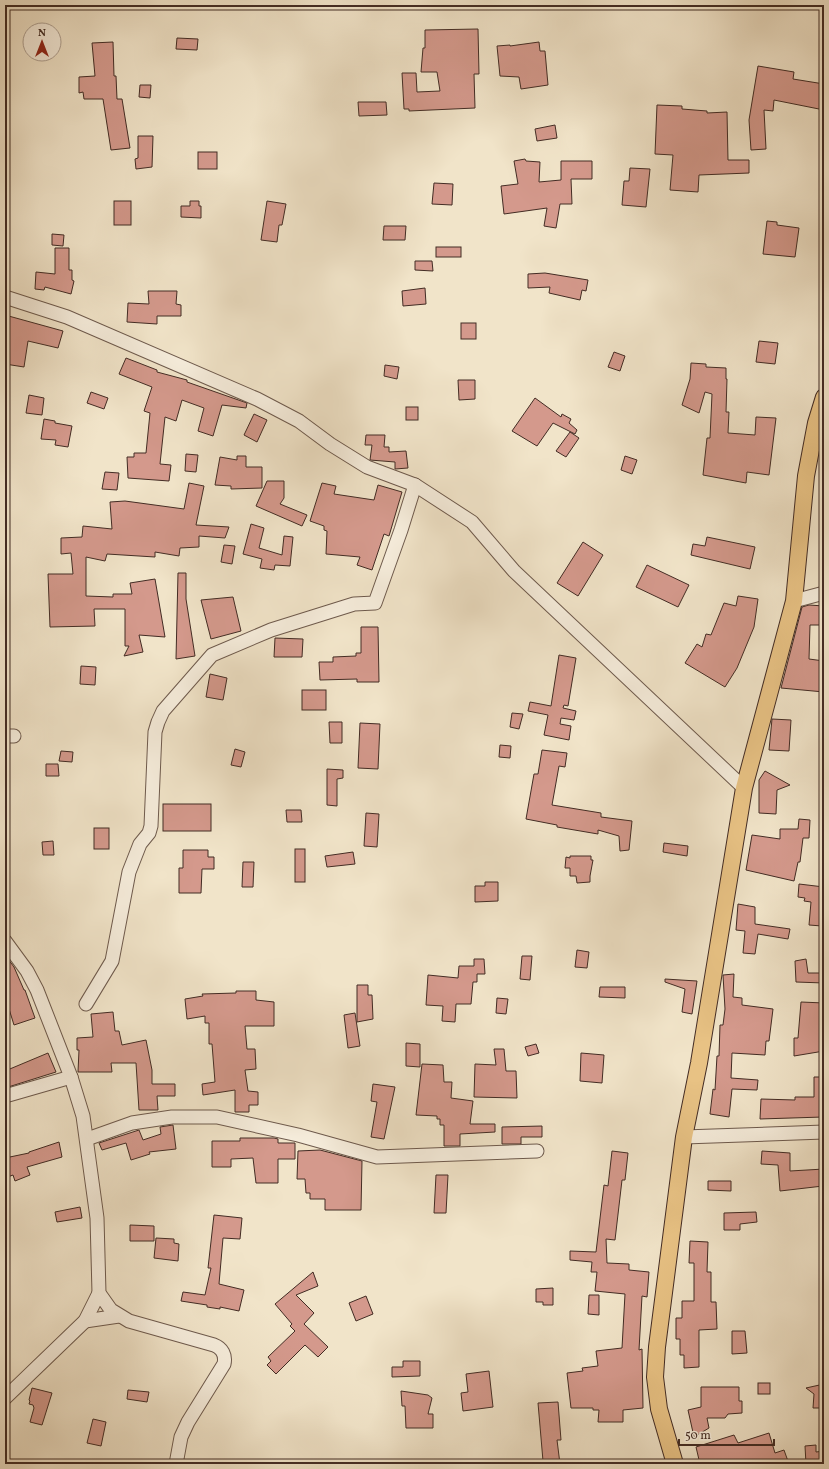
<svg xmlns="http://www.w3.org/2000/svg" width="829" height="1469" font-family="Vollkorn,serif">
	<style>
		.building { fill: #d4998c; stroke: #432c24 }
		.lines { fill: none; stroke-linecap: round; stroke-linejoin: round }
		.minor-casing { stroke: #6e5a4d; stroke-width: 15 }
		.major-casing { stroke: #432c24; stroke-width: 18 }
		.minor { stroke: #f6eddc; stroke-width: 13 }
		.major { stroke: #e8c284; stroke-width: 16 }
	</style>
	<rect width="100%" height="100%" fill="#f1e4c9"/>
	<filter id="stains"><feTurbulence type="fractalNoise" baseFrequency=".005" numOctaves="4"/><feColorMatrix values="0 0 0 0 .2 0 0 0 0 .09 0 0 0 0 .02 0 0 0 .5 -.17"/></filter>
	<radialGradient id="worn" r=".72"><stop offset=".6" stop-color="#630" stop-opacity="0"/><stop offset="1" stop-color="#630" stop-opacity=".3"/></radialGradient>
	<g class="building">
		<polygon points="478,29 479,74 474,74 475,108 409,111 409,109 404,109 402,73 416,73 417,92 440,91 437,72 421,72 423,48 425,48 425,30"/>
		<polygon points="177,38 198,39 197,50 176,49"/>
		<polygon points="113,42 114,76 116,76 117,99 122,99 130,148 111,150 103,99 84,99 83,92 79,93 79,77 95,76 92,43"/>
		<polygon points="539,42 540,51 545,51 548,85 521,89 519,77 500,76 497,46 510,45 510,46"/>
		<polygon points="758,66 794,72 793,79 824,84 824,110 774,100 773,111 764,110 766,149 751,150 749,120"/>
		<polygon points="140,85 151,85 150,98 139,97"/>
		<polygon points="358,102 386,102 387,115 359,116"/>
		<polygon points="657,105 682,106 682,109 707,111 707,113 727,112 728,160 749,160 749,173 699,175 698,192 670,190 673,155 655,154"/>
		<polygon points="555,125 557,138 537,141 535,129"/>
		<polygon points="138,136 153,136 152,167 136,169 135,159 138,158"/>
		<rect x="198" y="152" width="19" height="17"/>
		<polygon points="525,159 526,161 540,162 539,182 561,180 561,161 592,161 592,179 571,179 572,204 560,204 556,228 544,226 547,208 504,214 501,186 518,184 514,161"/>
		<polygon points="630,168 650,169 646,207 622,205 624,181 629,181"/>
		<polygon points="434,183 453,184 452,205 432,204"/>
		<rect x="114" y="201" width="17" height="24"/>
		<polygon points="190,201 199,201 199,206 201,206 201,218 181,217 181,206 190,206"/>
		<polygon points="267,201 286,204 282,225 279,225 277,242 261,240"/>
		<polygon points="767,221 777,222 777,225 799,228 795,257 763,254"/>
		<polygon points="384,226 406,226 405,240 383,240"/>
		<polygon points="52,234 64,235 63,246 52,245"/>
		<rect x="436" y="247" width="25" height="10"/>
		<polygon points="55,248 69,248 69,270 72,270 72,280 74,281 71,294 45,287 44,290 35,289 36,272 55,274"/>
		<polygon points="415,261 432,261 433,271 415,270"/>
		<polygon points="545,273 588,280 586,291 582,290 580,300 549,293 550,287 528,288 528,274"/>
		<polygon points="425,288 426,304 403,306 402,291"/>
		<polygon points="148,291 177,291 176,304 181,305 181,316 157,316 157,324 127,322 128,303 149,304"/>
		<polygon points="5,315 63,331 58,348 28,341 24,367 5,364"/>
		<rect x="461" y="323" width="15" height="16"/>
		<polygon points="759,341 778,343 775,364 756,362"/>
		<polygon points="614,352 625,356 620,371 608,367"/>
		<polygon points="126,358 157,370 157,372 187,380 187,382 247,403 246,408 222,405 213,436 198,431 204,408 182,400 176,421 165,417 160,464 171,465 169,481 128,478 127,457 134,457 134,453 146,453 150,413 144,411 152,387 119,374"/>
		<polygon points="691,363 706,364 706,367 726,368 726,379 727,379 726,412 729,412 728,433 755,435 756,417 776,418 769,475 747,472 746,483 703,475 707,438 710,438 712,394 705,392 699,413 682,405 690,379"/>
		<polygon points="385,365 399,367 397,379 384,376"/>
		<polygon points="458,380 475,380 475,399 459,400"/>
		<polygon points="91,392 108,398 104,409 87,403"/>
		<polygon points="29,395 44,398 42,415 26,413"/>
		<polygon points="535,398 561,417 562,414 571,419 569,423 577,430 575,434 553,423 537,446 512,431"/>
		<rect x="406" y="407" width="12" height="13"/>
		<polygon points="254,414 267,420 257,442 244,435"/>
		<polygon points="44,419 55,421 55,423 72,426 68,447 55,445 56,440 41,439"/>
		<polygon points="570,432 579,438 566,457 556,451"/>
		<polygon points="366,435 385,435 384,447 389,447 389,452 406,451 408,468 395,469 395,462 370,460 372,445 365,445"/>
		<polygon points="186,454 198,455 196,472 185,471"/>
		<polygon points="237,456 246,456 246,467 262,467 262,488 231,489 231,486 215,485 220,457 237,460"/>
		<polygon points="625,456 637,460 632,474 621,470"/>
		<polygon points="105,472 119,473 117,490 102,489"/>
		<polygon points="267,481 284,481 284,498 280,504 307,515 302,526 256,506"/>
		<polygon points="189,483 204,486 196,525 229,527 225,538 199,536 199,547 180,548 179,556 155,552 155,557 107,554 105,561 86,557 86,596 113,597 113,594 132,594 130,583 155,579 165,637 139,635 143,652 124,656 129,646 125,646 125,609 94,609 95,626 50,627 48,574 73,574 71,553 61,554 61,538 82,537 83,526 112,529 110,502 125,501 184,509"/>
		<polygon points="322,483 336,486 334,494 374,500 378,485 402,492 389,536 384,534 372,570 357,565 360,557 326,554 327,531 324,530 324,526 310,521"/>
		<polygon points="251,524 264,528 259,548 282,555 284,536 293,537 290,566 275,565 274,570 260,568 262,559 243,554"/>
		<polygon points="707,537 755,547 750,569 691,555 693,544 705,546"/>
		<polygon points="583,542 603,555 578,596 557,583"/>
		<polygon points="224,545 235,546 232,564 221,562"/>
		<polygon points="647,565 689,585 678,607 636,587"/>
		<polygon points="178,573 186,573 186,599 195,656 176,659"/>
		<polygon points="738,596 758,599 754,627 737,668 725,687 685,663 697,644 702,647 706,634 711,635 724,603 736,606"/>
		<polygon points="233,597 241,631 211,639 201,600"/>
		<polygon points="809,605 824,606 824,625 810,625 809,659 824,661 824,692 781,688 802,607"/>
		<polygon points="361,627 378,627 379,682 357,682 357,679 320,680 319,662 333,662 333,657 356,656 356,653 361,653"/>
		<polygon points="275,638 303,639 302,657 274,657"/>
		<polygon points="559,655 576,658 568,706 564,705 563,708 576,711 574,720 561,718 560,724 571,726 569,740 544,735 548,715 528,711 530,702 551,706"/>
		<polygon points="81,666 96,667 95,685 80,684"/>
		<polygon points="210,674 227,678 223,700 206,697"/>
		<rect x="302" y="690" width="24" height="20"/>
		<polygon points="512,713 523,714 519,729 510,727"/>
		<polygon points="772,719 791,720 789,751 769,750"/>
		<polygon points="329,722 342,722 342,743 330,743"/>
		<polygon points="360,723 380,724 378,769 358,768"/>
		<polygon points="500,745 511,746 510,758 499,757"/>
		<polygon points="235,749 245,752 241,767 231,765"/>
		<polygon points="542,750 567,753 565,767 559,766 552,805 601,813 601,817 632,821 629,850 620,851 619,836 598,830 598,834 557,827 557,825 526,819 534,774 538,774"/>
		<polygon points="61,751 73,752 72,762 59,761"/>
		<polygon points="46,764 58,764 59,776 46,776"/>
		<polygon points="327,769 343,770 343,778 337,779 337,806 327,805"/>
		<polygon points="765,771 790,785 777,790 776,814 759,813 759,780"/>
		<rect x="163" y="804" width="48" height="27"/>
		<polygon points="286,810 301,810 302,822 287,822"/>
		<polygon points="366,813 379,814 377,847 364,846"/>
		<polygon points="799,819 810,820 809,838 803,838 800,862 798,862 794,881 746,870 752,835 780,839 780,829 798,829"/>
		<rect x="94" y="828" width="15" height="21"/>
		<polygon points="53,841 54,855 43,855 42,842"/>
		<polygon points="664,843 688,846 687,856 663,852"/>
		<rect x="295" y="849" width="10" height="33"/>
		<polygon points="183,850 208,850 208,857 214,857 214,869 202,869 201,893 179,893 179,868 183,868"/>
		<polygon points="353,852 355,864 327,867 325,856"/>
		<polygon points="570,856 591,856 591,860 593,860 590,876 590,882 577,883 576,876 570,876 570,868 565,868 566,857 570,858"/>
		<polygon points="243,862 254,862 253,887 242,887"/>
		<polygon points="485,882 498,882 498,901 475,902 475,886 485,886"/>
		<polygon points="799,884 824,887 822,926 809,925 811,902 804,901 805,898 798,897"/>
		<polygon points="738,904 755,907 755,924 790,929 788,939 758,934 755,954 743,953 745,931 736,930"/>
		<polygon points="577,950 589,952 587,968 575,967"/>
		<polygon points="5,955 14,967 24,990 25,990 35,1018 14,1025 5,996 8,995 5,987"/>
		<polygon points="522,956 532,956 530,980 520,979"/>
		<polygon points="474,959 484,959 485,974 477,974 477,982 473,982 471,1004 456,1004 455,1022 442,1021 443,1006 426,1005 428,975 458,978 459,966 474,966"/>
		<polygon points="806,959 808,973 824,973 824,983 796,982 795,961"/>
		<polygon points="734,974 733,997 742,998 742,1005 773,1009 769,1041 766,1041 765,1055 732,1053 731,1078 758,1080 757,1090 732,1089 729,1117 710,1114 713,1089 715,1090 717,1056 719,1056 720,1025 723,1025 725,1009 723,975"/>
		<polygon points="665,979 697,981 692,1014 682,1012 685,989 665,982"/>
		<polygon points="357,985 368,985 368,995 372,995 373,1019 357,1022"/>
		<polygon points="600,987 625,987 625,998 599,997"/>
		<polygon points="236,991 256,991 256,1000 274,1002 274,1026 245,1026 247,1049 255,1049 256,1069 245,1070 248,1091 258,1092 258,1105 249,1105 249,1112 235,1112 235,1090 203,1095 202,1084 215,1082 212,1044 209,1044 209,1023 205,1023 205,1016 187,1019 185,999 203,996 202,994 236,993"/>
		<polygon points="497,998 508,999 506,1014 496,1013"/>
		<polygon points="801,1002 824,1003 824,1051 794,1056 794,1038 798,1038"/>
		<polygon points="113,1012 115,1031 119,1031 122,1045 146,1040 152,1070 152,1084 175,1084 175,1096 157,1096 158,1110 139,1110 136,1063 111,1063 112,1072 78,1072 79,1050 77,1050 77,1038 93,1037 91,1014"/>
		<polygon points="355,1013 360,1046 348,1048 344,1015"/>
		<polygon points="406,1043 420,1044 420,1067 406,1066"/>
		<polygon points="536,1044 539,1053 528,1056 525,1047"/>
		<polygon points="494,1049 504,1049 506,1071 516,1071 517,1098 474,1097 475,1064 496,1065"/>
		<polygon points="48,1053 56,1072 5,1088 5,1071"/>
		<polygon points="581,1053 604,1055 602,1083 580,1081"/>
		<polygon points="422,1064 443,1065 444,1082 452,1082 451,1098 473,1101 470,1124 495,1124 495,1132 460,1134 460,1146 444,1146 444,1125 440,1125 440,1119 437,1119 437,1116 416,1115"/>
		<polygon points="814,1077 824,1077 823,1117 760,1119 761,1099 795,1100 795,1097 814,1097"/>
		<polygon points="373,1084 395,1087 384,1139 371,1137 377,1102 371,1101"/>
		<polygon points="173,1125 176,1149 149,1152 150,1154 131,1160 126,1143 102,1150 99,1143 139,1130 143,1140 161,1134 160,1127"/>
		<polygon points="542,1126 542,1137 521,1137 521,1144 502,1144 502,1127"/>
		<polygon points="240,1138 274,1138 278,1139 278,1143 295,1143 295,1159 278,1159 278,1183 256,1183 253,1158 231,1159 231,1167 212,1167 212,1141 240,1141"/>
		<polygon points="59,1142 62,1157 27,1167 30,1175 15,1181 13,1175 5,1178 5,1158 29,1153 29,1152"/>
		<polygon points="320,1150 362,1161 361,1210 325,1210 325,1199 310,1199 310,1193 306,1193 305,1179 297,1179 298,1151"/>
		<polygon points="612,1151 628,1153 625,1180 622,1180 615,1240 606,1239 607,1263 629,1264 629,1270 649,1272 647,1297 642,1296 639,1350 642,1349 643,1408 623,1410 623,1422 598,1422 599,1410 593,1410 593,1408 571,1408 567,1373 583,1371 582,1368 598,1366 596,1351 622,1348 625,1294 595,1291 597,1272 591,1272 592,1262 570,1260 570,1251 596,1252 604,1185 608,1186"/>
		<polygon points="762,1151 790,1153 790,1171 824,1169 823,1186 780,1191 778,1165 761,1164"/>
		<polygon points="436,1175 448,1175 446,1213 434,1213"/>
		<polygon points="708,1181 731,1181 731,1191 708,1190"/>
		<polygon points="80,1207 82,1218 57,1222 55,1212"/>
		<polygon points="756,1212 757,1222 740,1224 740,1230 724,1230 724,1213"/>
		<polygon points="214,1215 242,1218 240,1239 223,1238 219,1284 244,1290 239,1311 220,1307 220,1309 207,1307 207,1305 181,1301 183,1292 205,1295 211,1268 208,1268"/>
		<polygon points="130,1225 154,1226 154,1241 130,1241"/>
		<polygon points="156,1238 174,1239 174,1243 179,1244 178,1261 154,1258"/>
		<polygon points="690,1241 708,1242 707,1272 711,1272 711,1302 716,1302 717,1329 699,1330 699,1367 684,1368 684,1355 680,1355 680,1339 676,1339 676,1318 682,1318 682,1301 694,1301 694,1263 689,1263"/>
		<polygon points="313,1272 318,1286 296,1295 314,1313 304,1324 328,1347 318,1357 305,1345 276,1374 267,1365 271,1361 268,1357 295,1331 290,1326 292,1324 275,1304"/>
		<polygon points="553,1288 553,1305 543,1305 543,1302 536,1302 536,1289"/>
		<polygon points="589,1295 599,1295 599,1315 588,1314"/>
		<polygon points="366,1296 373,1314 356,1321 349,1303"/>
		<polygon points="732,1331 745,1331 747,1353 732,1354"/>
		<polygon points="403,1361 420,1361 420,1376 392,1377 392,1367 403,1367"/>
		<polygon points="489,1371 493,1407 463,1411 461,1393 468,1392 466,1374"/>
		<rect x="758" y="1383" width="12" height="11"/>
		<polygon points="824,1384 824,1408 813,1408 814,1394 806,1388"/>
		<polygon points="701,1387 739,1387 739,1401 742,1401 742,1413 728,1414 725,1418 707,1418 709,1428 694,1437 688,1410 701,1407"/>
		<polygon points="32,1388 52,1393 42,1425 30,1422 34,1408 33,1405 29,1404 30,1401 29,1400"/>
		<polygon points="128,1390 149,1392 147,1402 127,1399"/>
		<polygon points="401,1391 428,1395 432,1398 428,1414 433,1414 433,1428 406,1428 405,1406 402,1406"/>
		<polygon points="558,1402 561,1440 557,1440 560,1464 545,1464 545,1461 543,1461 538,1403"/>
		<polygon points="93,1419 106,1422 101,1446 87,1443"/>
		<polygon points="769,1433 775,1453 784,1450 789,1464 700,1464 696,1447 734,1435 738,1443"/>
		<polygon points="816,1445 816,1452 824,1451 824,1464 806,1464 805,1446"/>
	</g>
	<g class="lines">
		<g class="minor-casing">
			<g id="minor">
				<polyline points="5,297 67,317 257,399 299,421 330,444 367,467 415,485 472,522 514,571 744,788"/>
				<polyline points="794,601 824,593"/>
				<polyline points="5,736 14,736"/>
				<path d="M5 941 27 971 37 990 71 1077 83 1116 97 1218 99 1293 111 1310 129 1321 214 1345C222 1348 226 1355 224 1364L188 1422 181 1437 176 1464"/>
				<polyline points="86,1004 112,961 129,872 140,844 149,833 151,826 155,732 158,722 163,711 212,655 271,630 354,604 375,603 401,530 415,485"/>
				<polyline points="5,1096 71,1077"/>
				<polyline points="684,1137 824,1132"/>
				<polyline points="87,1139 132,1123 172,1117 217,1117 298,1135 377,1157 537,1151"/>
				<polyline points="85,1321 119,1316"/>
				<polyline points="5,1398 85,1321 99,1293"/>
			</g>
		</g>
		<g class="major-casing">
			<polyline id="major" points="675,1464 659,1409 655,1377 657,1347 684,1137 699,1063 744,788 794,601 806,476 816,423 824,397"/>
		</g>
		<use href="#minor" class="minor"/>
		<use href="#major" class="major"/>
	</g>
	<rect width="829" height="1469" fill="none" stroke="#f1e4c9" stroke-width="20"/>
	<rect x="6" y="6" width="817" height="1457" fill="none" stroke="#432c24" stroke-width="2"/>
	<rect x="10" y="10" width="809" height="1449" fill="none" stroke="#432c24"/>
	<g transform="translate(42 42)"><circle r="19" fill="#f6eddc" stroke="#aea092"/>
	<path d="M0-3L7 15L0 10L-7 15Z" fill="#8f2418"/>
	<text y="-6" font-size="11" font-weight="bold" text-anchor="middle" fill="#432c24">N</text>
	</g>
	<path d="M679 1439v6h95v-6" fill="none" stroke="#432c24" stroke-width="2"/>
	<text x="685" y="1439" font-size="12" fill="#432c24" stroke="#f6eddc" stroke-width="3" paint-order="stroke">50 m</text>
	<rect width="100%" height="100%" filter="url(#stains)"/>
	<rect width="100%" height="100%" fill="url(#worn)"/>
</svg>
